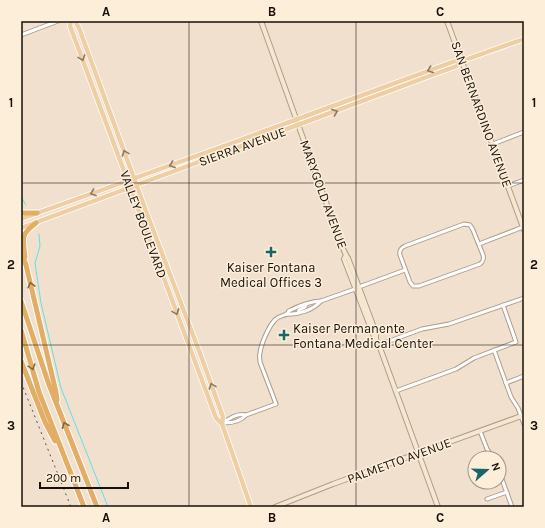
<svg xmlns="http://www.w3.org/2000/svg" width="545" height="528" font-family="Karla,sans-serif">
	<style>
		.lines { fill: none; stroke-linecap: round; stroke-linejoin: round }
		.stream { stroke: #62e0e7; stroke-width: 1 }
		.street-casing { stroke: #ac9d8b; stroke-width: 5 }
		.secondary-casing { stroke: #ac9d8b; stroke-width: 6 }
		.primary-casing { stroke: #fff; stroke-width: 6 }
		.highway-casing { stroke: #fff; stroke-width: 7 }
		.street { stroke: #fff; stroke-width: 3 }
		.secondary { stroke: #f6e7d1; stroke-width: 4 }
		.primary { stroke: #eecea3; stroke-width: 4.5 }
		.highway { stroke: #e2ae65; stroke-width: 5 }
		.rail { stroke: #564e43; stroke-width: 1; stroke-dasharray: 2 4; stroke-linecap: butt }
		.oneway { stroke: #8c785e }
		.oneway2 { stroke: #86673c }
		.grid { fill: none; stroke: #151009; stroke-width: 1; stroke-opacity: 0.55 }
		.poi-dot { fill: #18666a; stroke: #fdeeda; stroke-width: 1.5 }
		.labels { text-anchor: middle; stroke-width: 3; stroke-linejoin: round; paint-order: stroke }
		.street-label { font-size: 13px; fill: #151009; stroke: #fdeeda }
		.poi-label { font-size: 13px; fill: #151009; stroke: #fdeeda }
		.neatline { fill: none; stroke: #151009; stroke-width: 1.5 }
		.grid-label { font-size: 13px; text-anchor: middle; font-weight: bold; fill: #151009 }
	</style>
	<rect width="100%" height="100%" fill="#f0e0cd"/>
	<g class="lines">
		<g class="stream">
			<polyline points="21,197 26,205"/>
			<polyline points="39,234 40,246 35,263 41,303 61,388 108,507"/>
		</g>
		<g class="street-casing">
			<g id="street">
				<polyline points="21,35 58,21"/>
				<polyline points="493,144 524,132"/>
				<polyline points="508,186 524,180"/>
				<path d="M464 224 470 225 473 230 483 255C484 258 483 262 480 264L419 286H413L410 282 400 255C399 250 401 248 405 246Z"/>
				<polyline points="479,244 523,227"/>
				<polyline points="359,287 405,270"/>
				<polyline points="298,313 299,310 305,307 306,305"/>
				<path d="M286 314C298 315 313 310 321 301"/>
				<polyline points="379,345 422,329 449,324 524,298"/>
				<polyline points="494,350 511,397 518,408 524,424"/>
				<polyline points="506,383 524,376"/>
				<polyline points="396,391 456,369 474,358 516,342 503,305"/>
				<path d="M224 423C231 423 241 421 246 415"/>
				<path d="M222 424C228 419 238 413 246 415L276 404 260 362C260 359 259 356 260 353 261 344 269 325 276 319 279 316 283 316 287 314 291 310 286 312 291 310 298 306 313 301 321 301L355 289"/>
				<polyline points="480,431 487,449 493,458"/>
				<polyline points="499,471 512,507"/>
				<polyline points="487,499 507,492"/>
			</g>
		</g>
		<g class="secondary-casing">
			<g id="secondary">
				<polyline points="261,21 341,244 346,255 348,258 373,325 376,332 376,339"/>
				<polyline points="447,21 524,230"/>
				<polyline points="346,255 344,259 373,334 379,345 438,507"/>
				<polyline points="275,507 333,484 524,415"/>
			</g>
		</g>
		<g class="primary-casing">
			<g id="primary">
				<polyline points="71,21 70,26 216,418 222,424"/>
				<polyline points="75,21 79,28 146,211 201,356 223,417 222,424 251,507"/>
				<polyline points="21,219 235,142 455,61 462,61"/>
				<polyline points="21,228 424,78 457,66 462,61 524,39"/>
			</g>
		</g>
		<g class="highway-casing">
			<g id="highway">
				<polyline points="21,213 37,213"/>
				<polyline points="21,252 26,265 56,392 57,400"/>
				<path d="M25 257C23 238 20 235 36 223"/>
				<polyline points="21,301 48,382 97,507"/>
				<polyline points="21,330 39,392 84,507"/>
				<polyline points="21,361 45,422 55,441"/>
			</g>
		</g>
		<use href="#street" class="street"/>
		<use href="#secondary" class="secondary"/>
		<use href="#primary" class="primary"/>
		<use href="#highway" class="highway"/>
		<polyline class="rail" points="21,382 71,507"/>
	</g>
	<defs><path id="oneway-chevron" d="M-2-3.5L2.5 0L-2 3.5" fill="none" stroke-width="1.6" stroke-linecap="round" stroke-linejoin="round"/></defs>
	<g class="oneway">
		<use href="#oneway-chevron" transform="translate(82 58) rotate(70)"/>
		<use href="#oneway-chevron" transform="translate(430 70) rotate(160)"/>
		<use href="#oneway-chevron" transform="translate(335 112) rotate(-20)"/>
		<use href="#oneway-chevron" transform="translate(125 153) rotate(-110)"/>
		<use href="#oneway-chevron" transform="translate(172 165) rotate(160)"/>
		<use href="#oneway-chevron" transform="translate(93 193) rotate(160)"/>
		<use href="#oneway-chevron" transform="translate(176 312) rotate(70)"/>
		<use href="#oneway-chevron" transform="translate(212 386) rotate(-110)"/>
	</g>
	<g class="oneway2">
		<use href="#oneway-chevron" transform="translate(31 285) rotate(-104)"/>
		<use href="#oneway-chevron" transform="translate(32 367) rotate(73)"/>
		<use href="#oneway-chevron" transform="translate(65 425) rotate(-112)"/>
	</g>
	<path class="grid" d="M189 21V507M356 21V507M21 183H524M21 345H524"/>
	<g class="poi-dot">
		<path d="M269 246h4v4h4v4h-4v4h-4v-4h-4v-4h4z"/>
		<path d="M282 329h4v4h4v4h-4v4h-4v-4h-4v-4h4z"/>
	</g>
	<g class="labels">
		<g class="street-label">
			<text transform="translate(482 114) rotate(70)" y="5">SAN BERNARDINO AVENUE</text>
			<text transform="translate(242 146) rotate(-20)" y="5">SIERRA AVENUE</text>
			<text transform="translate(324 194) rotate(70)" y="5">MARYGOLD AVENUE</text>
			<text transform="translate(144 224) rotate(70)" y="5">VALLEY BOULEVARD</text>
			<text transform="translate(399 460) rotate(-20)" y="5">PALMETTO AVENUE</text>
		</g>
		<g class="poi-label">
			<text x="271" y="272">Kaiser Fontana<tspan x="271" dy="15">Medical Offices 3</tspan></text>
			<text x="293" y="333" text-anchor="start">Kaiser Permanente<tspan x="293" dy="15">Fontana Medical Center</tspan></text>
		</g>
	</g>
	<rect width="545" height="528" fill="none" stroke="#fdeeda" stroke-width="44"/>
	<g transform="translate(487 470) rotate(70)"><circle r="19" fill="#fdeeda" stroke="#a09586"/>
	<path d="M0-3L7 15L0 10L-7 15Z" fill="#18666a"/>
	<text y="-6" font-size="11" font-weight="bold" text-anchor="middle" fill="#151009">N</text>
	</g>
	<path d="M40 482v6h88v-6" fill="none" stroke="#151009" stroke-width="2"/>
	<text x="46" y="482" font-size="12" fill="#151009" stroke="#fdeeda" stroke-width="3" paint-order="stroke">200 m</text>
	<rect x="22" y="22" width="501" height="484" class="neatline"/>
	<g class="grid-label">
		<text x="106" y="16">A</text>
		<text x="272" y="16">B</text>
		<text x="440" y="16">C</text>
		<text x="11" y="107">1</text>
		<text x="534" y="107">1</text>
		<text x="11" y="269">2</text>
		<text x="534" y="269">2</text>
		<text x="11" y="430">3</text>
		<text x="534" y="430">3</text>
		<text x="106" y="522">A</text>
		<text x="272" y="522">B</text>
		<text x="440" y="522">C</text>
	</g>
</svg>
